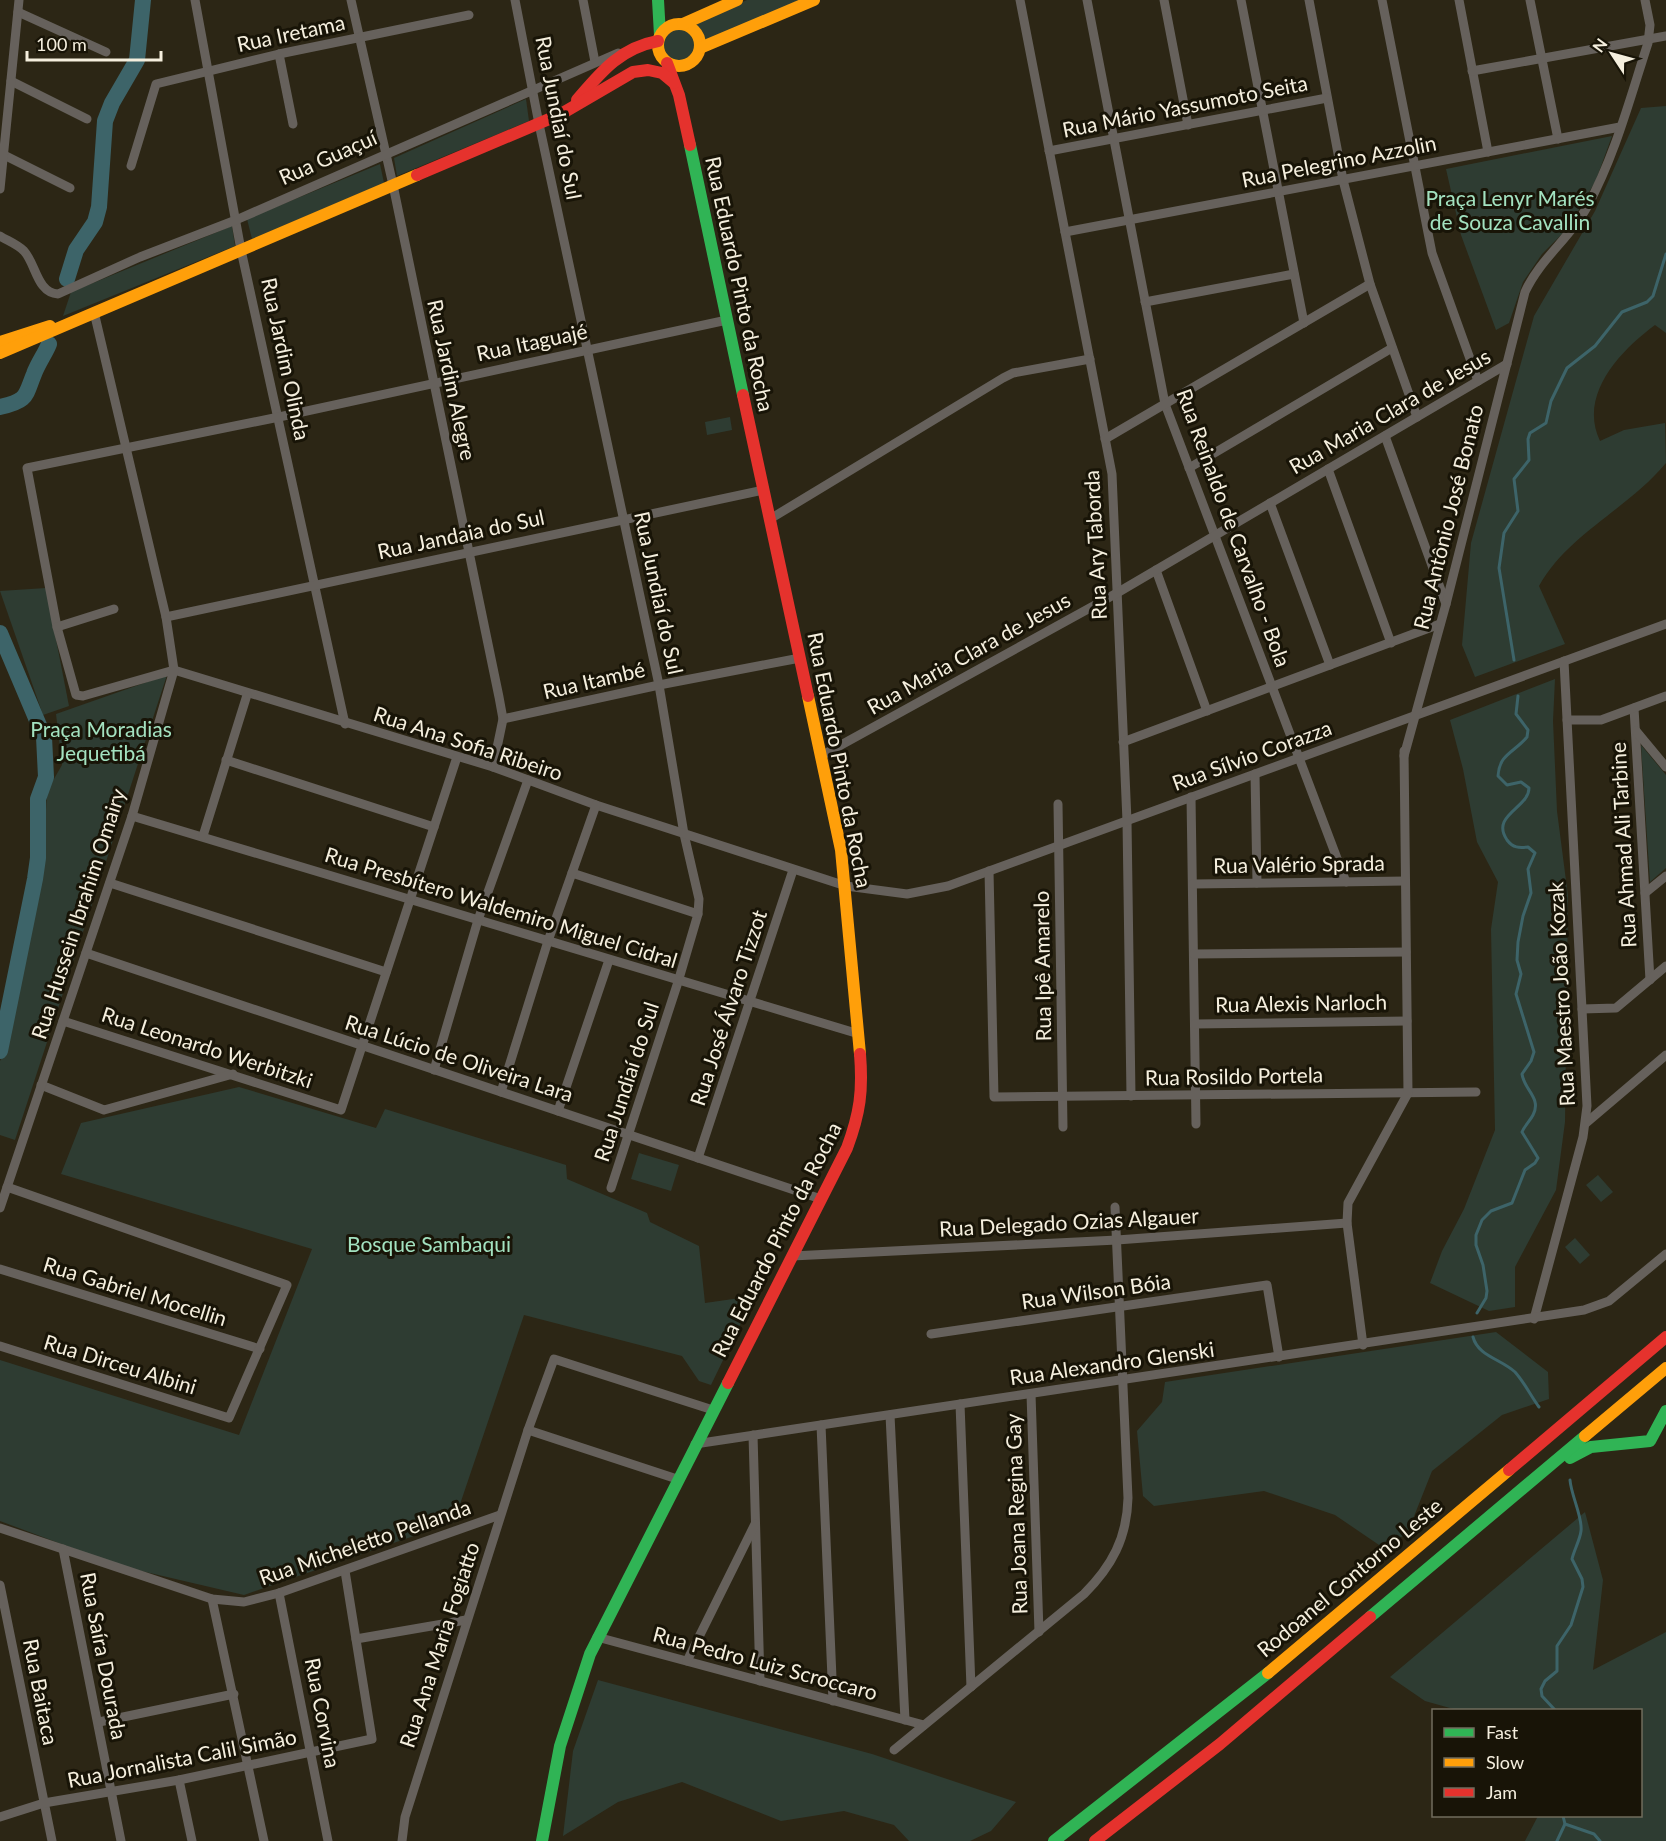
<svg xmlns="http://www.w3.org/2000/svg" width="1666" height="1841" font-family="Lato,sans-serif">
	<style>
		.green { fill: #2e3c32 }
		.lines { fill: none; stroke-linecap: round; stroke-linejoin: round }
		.stream { stroke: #3d6469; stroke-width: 3 }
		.river { stroke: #3d6469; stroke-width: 16 }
		.street { stroke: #66615c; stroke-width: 9 }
		.fast { stroke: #30b455; stroke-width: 12 }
		.slow { stroke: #ff9f0a; stroke-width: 12 }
		.jam { stroke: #e5322d; stroke-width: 12 }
		.labels { text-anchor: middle; stroke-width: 6; stroke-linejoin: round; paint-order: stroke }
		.street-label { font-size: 21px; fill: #f5efde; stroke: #181407 }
		.park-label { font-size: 21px; fill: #a3e2c0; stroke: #181407 }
	</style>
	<rect width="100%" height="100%" fill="#2c2615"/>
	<g class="green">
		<polygon points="747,0 801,0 706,40 695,23"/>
		<circle cx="679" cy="45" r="18"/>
		<polygon points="526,99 529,121 397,176 394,158"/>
		<path d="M1666 106V333L1655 325C1620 351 1578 395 1600 441L1624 430 1665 423 1666 463C1628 509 1568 534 1539 586L1565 644 1475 677 1462 645 1471 543 1534 316 1595 211 1641 108Z"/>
		<polygon points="1612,136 1596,180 1569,227 1542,254 1523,282 1509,323 1496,330 1461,235 1446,169"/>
		<polygon points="380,164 384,183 252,239 247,219"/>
		<polygon points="232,226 235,246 63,316 71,292"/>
		<polygon points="730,417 732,430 707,435 705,422"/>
		<polygon points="46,588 69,706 43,715 0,591"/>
		<polygon points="167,675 15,1140 0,1135 0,1061 7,1048 17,984 43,862 47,791 62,765 56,714"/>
		<polygon points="1555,679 1553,721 1557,811 1568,896 1565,1122 1556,1190 1515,1267 1515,1307 1489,1311 1430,1283 1442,1251 1464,1209 1495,1130 1491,929 1498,882 1477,842 1463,769 1450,720"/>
		<polygon points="1641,745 1666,775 1666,868 1650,882"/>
		<polygon points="239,1087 376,1128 385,1109 566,1165 567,1179 647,1213 650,1222 699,1246 705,1303 754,1296 711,1385 699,1381 682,1356 524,1315 454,1522 244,1595 120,1566 0,1521 0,1360 239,1435 312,1249 61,1174 81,1123"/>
		<polygon points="639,1153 679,1165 671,1191 631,1179"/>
		<polygon points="1598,1175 1613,1192 1601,1202 1586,1185"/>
		<polygon points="1575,1238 1590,1255 1580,1264 1565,1247"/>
		<polygon points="1496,1332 1548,1372 1549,1399 1502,1415 1432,1471 1407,1534 1382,1547 1335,1515 1264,1491 1154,1506 1143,1496 1137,1431 1162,1402 1165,1382"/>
		<polygon points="1585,1512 1603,1580 1593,1670 1666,1632 1666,1841 1525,1841 1538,1816 1640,1816 1640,1710 1457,1710 1425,1701 1390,1677"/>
		<polygon points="598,1680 872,1754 1016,1802 991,1831 970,1841 909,1841 894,1825 844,1811 781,1821 682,1782 618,1802 563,1836 573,1751"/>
	</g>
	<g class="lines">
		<g class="stream">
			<polyline points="1514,660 1499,568 1504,533 1518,511 1514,479 1529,460 1528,439 1530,433 1546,423 1551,401 1567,368 1595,346 1622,312 1647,302 1653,296 1666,254"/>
			<path d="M1477 1313 1486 1298 1487 1291 1483 1265 1476 1245V1235L1482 1220 1491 1211 1512 1203 1525 1170 1535 1163 1538 1158 1522 1132C1525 1125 1530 1121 1533 1115 1542 1098 1524 1090 1522 1074L1531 1061 1534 1052 1516 994 1521 974 1517 960 1518 942 1523 916 1531 893 1528 869 1535 853 1528 847C1519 848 1513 848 1507 840 1490 815 1529 808 1529 788L1521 782 1507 785 1498 776C1499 754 1515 752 1527 737L1528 730 1516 714 1518 696"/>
			<path d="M1473 1337C1478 1356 1501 1359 1515 1372 1524 1382 1531 1396 1539 1407"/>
			<path d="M1555 1710 1542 1696 1541 1689 1545 1681 1557 1671V1646L1571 1625 1583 1587 1582 1579 1572 1559C1574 1550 1580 1540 1581 1531 1583 1518 1571 1495 1570 1480"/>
			<polyline points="1565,1824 1594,1834 1600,1841"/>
			<polyline points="1557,1841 1565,1824 1563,1816"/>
		</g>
		<g class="river">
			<polyline points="67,279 76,250 95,222 99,207 105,121 112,103 137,60 143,0"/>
			<path d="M0 407C28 401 25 396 34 374 38 363 45 354 49 344"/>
			<polyline points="0,633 44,737 46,777 38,799 38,858 35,879 0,1051"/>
		</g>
		<g class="street">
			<polyline points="195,0 241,250 345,724"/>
			<polyline points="351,0 393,185 499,697 503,719 493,767"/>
			<polyline points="515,0 539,124 659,685 684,834 699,899 698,914 678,982 611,1188"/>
			<polyline points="583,0 595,62"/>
			<polyline points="1020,0 1112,474 1127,821 1131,1096"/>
			<polyline points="1087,0 1165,404 1346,882"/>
			<polyline points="1164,0 1188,125"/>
			<polyline points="1241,0 1304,323"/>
			<polyline points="1309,0 1343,180 1370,284 1417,417"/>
			<polyline points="1382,0 1432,253 1478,381"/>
			<polyline points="1459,0 1488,152"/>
			<polyline points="1530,0 1558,139"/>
			<polyline points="18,12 106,52"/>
			<polyline points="279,54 293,124"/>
			<polyline points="1472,71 1666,36"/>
			<polyline points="11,81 87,119"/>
			<polyline points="1049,151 1327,98"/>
			<polyline points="4,155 70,188"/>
			<polyline points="131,166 156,84 279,54 469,15"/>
			<polyline points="0,189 19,0"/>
			<polyline points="1065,232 1620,127"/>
			<path d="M0 236C8 241 17 244 24 251 36 264 37 293 58 294L140 257 236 220 618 53"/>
			<polyline points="1145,302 1294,274"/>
			<polyline points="727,320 279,417 27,468 57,627 76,695 83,696 174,670 493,767 596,805 846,886 907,894 948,886 1666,624"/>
			<polyline points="1385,436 1446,604"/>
			<polyline points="1105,439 1370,284"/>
			<polyline points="1189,468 1392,348"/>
			<polyline points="1328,469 1391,643"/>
			<polyline points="1270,503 1330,665"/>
			<polyline points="770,519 1003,378 1013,373 1090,359"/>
			<polyline points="1156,570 1207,711"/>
			<polyline points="166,617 764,490"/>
			<polyline points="57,627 114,609"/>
			<polyline points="1634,708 1650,980"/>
			<polyline points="503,719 659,685 800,658"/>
			<polyline points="1567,720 1601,720 1666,696"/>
			<polyline points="1636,731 1666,767"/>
			<polyline points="1123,742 1440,624"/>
			<polyline points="821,756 1117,593 1507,364"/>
			<path d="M1404 756 1446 604 1525 292C1540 259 1570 238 1587 207 1615 156 1630 98 1648 43L1650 25 1645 0"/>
			<polyline points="226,760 434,827"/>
			<polyline points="1255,774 1257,883"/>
			<polyline points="1191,797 1196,1124"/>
			<polyline points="1058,804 1063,1127"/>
			<polyline points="132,816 859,1034"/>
			<polyline points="203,836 247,695"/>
			<polyline points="989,871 994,1097 1476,1092"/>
			<polyline points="572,873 698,914"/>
			<polyline points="110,883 386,972"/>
			<polyline points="1193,884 1405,881"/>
			<polyline points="1645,893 1666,876"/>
			<polyline points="86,953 821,1199"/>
			<polyline points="1194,954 1406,952"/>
			<polyline points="1582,1009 1616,1008 1666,966"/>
			<polyline points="63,1021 341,1110 457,757"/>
			<polyline points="1195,1024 1407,1021"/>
			<polyline points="434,1070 478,920 528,780"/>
			<polyline points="41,1085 104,1110 233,1074"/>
			<polyline points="501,1092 548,941 596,805"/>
			<polyline points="558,1111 609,960"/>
			<polyline points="1586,1123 1666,1055"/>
			<polyline points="698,1158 793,870"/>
			<polyline points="0,1208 132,816 174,670 166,617 94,312"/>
			<polyline points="792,1256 1117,1240 1347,1223"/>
			<polyline points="0,1269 260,1349"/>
			<polyline points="1534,1319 1583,1137 1587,1106 1564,661"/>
			<polyline points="931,1334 1267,1285 1279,1357"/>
			<polyline points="1363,1345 1347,1223 1348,1203 1408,1093 1404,751"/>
			<polyline points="0,1346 229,1418 287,1285 7,1187"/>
			<polyline points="1031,1394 1039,1632"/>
			<polyline points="960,1404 971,1687"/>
			<polyline points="890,1415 905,1720"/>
			<polyline points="821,1425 833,1701"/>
			<polyline points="528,1430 677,1479"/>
			<polyline points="753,1435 760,1681"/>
			<polyline points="695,1444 1584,1310 1609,1301 1666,1254"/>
			<polyline points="0,1528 212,1599 244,1602 279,1593 500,1515"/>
			<polyline points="63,1549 121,1841"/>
			<polyline points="0,1585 52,1841"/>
			<polyline points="279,1593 328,1841"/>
			<polyline points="212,1599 264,1841"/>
			<polyline points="597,1637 924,1725"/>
			<polyline points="356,1639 466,1620"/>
			<polyline points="687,1661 755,1524"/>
			<polyline points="99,1722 234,1694"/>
			<path d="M894 1750 1084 1594C1112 1566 1127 1538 1128 1498L1115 1207"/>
			<polyline points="179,1780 192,1841"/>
			<polyline points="0,1817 44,1803 179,1780 372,1739 345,1571"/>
			<polyline points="402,1841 405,1817 528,1430 554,1359 713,1410"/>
		</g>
		<g class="fast">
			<polyline points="658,0 660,35"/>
			<polyline points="690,145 743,395"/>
			<polyline points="1570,1458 1591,1447 1650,1441 1666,1411"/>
			<polyline points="1370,1617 1585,1436"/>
			<polyline points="542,1841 560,1746 590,1654 728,1383"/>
			<polyline points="1054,1841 1268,1673"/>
		</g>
		<g class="slow">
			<circle cx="679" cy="45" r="21"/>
			<polyline points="683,24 737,0"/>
			<polyline points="700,48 814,0"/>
			<polyline points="0,342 50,326"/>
			<polyline points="0,353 417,175"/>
			<polyline points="808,696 841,850 860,1054"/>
			<polyline points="1585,1436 1666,1368"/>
			<polyline points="1268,1673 1509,1470"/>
		</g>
		<g class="jam">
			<polyline points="667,63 679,95 690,145"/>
			<path d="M577 100C601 72 620 48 658 41"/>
			<polyline points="417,175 561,114 633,72 648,70 662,73 674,83"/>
			<polyline points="743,395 808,696"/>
			<path d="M728 1383 847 1148C860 1113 863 1091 860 1054"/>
			<polyline points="1509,1470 1666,1337"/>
			<polyline points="1095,1841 1220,1744 1370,1617"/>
		</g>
	</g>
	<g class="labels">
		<g class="street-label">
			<text transform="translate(291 34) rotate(-12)" y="7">Rua Iretama</text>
			<text transform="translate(1185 107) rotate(-11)" y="7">Rua Mário Yassumoto Seita</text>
			<text transform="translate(558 118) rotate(79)" y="7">Rua Jundiaí do Sul</text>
			<text transform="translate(328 158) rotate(-24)" y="7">Rua Guaçuí</text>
			<text transform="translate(1339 162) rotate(-11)" y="7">Rua Pelegrino Azzolin</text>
			<text transform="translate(739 284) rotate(78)" y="7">Rua Eduardo Pinto da Rocha</text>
			<text transform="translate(532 343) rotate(-12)" y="7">Rua Itaguajé</text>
			<text transform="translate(285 359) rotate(78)" y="7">Rua Jardim Olinda</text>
			<text transform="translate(451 380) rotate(78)" y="7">Rua Jardim Alegre</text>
			<text transform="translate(1390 412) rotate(-30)" y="7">Rua Maria Clara de Jesus</text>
			<text transform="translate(1449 517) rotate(-76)" y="7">Rua Antônio José Bonato</text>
			<text transform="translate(1233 528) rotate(70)" y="7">Rua Reinaldo de Carvalho - Bola</text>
			<text transform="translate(461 535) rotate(-12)" y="7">Rua Jandaia do Sul</text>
			<text transform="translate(1096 545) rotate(-93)" y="7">Rua Ary Taborda</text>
			<text transform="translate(658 593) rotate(78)" y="7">Rua Jundiaí do Sul</text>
			<text transform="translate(969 654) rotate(-29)" y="7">Rua Maria Clara de Jesus</text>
			<text transform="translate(594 681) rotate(-13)" y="7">Rua Itambé</text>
			<text transform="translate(468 744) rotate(18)" y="7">Rua Ana Sofia Ribeiro</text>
			<text transform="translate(1252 756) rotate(-20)" y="7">Rua Sílvio Corazza</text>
			<text transform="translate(839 760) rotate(79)" y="7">Rua Eduardo Pinto da Rocha</text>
			<text transform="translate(1624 845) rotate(-93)" y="7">Rua Ahmad Ali Tarbine</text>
			<text transform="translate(1299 865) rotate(-1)" y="7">Rua Valério Sprada</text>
			<text transform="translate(501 908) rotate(17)" y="7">Rua Presbítero Waldemiro Miguel Cidral</text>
			<text transform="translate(79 914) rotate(-72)" y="7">Rua Hussein Ibrahim Omairy</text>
			<text transform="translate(1043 966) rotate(-91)" y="7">Rua Ipê Amarelo</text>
			<text transform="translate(1562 994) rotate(-93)" y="7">Rua Maestro João Kozak</text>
			<text transform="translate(1301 1004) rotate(-1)" y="7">Rua Alexis Narloch</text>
			<text transform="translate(729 1008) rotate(-72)" y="7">Rua José Álvaro Tizzot</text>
			<text transform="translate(207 1048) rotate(18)" y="7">Rua Leonardo Werbitzki</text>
			<text transform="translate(459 1059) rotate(18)" y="7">Rua Lúcio de Oliveira Lara</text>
			<text transform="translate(1234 1077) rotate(-1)" y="7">Rua Rosildo Portela</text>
			<text transform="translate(627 1082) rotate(-72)" y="7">Rua Jundiaí do Sul</text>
			<text transform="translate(1069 1223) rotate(-3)" y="7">Rua Delegado Ozias Algauer</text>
			<text transform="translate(777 1240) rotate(-63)" y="7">Rua Eduardo Pinto da Rocha</text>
			<text transform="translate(135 1292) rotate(17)" y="7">Rua Gabriel Mocellin</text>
			<text transform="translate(1096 1292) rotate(-8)" y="7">Rua Wilson Bóia</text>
			<text transform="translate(1112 1364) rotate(-8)" y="7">Rua Alexandro Glenski</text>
			<text transform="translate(120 1365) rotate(17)" y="7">Rua Dirceu Albini</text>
			<text transform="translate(1017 1514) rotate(-92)" y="7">Rua Joana Regina Gay</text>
			<text transform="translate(365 1543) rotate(-19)" y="7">Rua Micheletto Pellanda</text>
			<text transform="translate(1350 1578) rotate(-40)" y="7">Rodoanel Contorno Leste</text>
			<text transform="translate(440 1645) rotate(-72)" y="7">Rua Ana Maria Fogiatto</text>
			<text transform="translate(103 1656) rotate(79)" y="7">Rua Saíra Dourada</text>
			<text transform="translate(765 1664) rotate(15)" y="7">Rua Pedro Luiz Scroccaro</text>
			<text transform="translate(40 1692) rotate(79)" y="7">Rua Baitaca</text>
			<text transform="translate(322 1713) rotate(79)" y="7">Rua Corvina</text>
			<text transform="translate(182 1759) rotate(-11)" y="7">Rua Jornalista Calil Simão</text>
		</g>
		<g class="park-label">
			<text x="1510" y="206">Praça Lenyr Marés<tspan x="1510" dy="24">de Souza Cavallin</tspan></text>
			<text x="101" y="737">Praça Moradias<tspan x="101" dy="24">Jequetibá</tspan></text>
			<text x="429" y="1252">Bosque Sambaqui</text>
		</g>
	</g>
	<rect x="1432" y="1709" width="210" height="108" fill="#181407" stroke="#706c5d" stroke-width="1.5"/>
	<rect x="1444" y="1728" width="30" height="9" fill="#30b455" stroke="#706c5d" stroke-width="1.5"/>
	<text x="1486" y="1739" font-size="18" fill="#f5efde">Fast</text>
	<rect x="1444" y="1758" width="30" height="9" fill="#ff9f0a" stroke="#706c5d" stroke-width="1.5"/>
	<text x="1486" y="1769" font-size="18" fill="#f5efde">Slow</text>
	<rect x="1444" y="1788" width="30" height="9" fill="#e5322d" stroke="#706c5d" stroke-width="1.5"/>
	<text x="1486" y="1799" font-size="18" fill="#f5efde">Jam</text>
	<g transform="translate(1612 54) rotate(306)" stroke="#181407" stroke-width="4.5" paint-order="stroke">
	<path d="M0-4.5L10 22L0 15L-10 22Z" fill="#f5efde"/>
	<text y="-9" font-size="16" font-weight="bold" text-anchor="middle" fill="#f5efde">N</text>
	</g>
	<path d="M27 51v9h134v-9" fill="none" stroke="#f5efde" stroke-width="3"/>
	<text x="36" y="51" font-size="18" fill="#f5efde" stroke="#181407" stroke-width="4.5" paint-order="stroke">100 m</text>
</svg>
